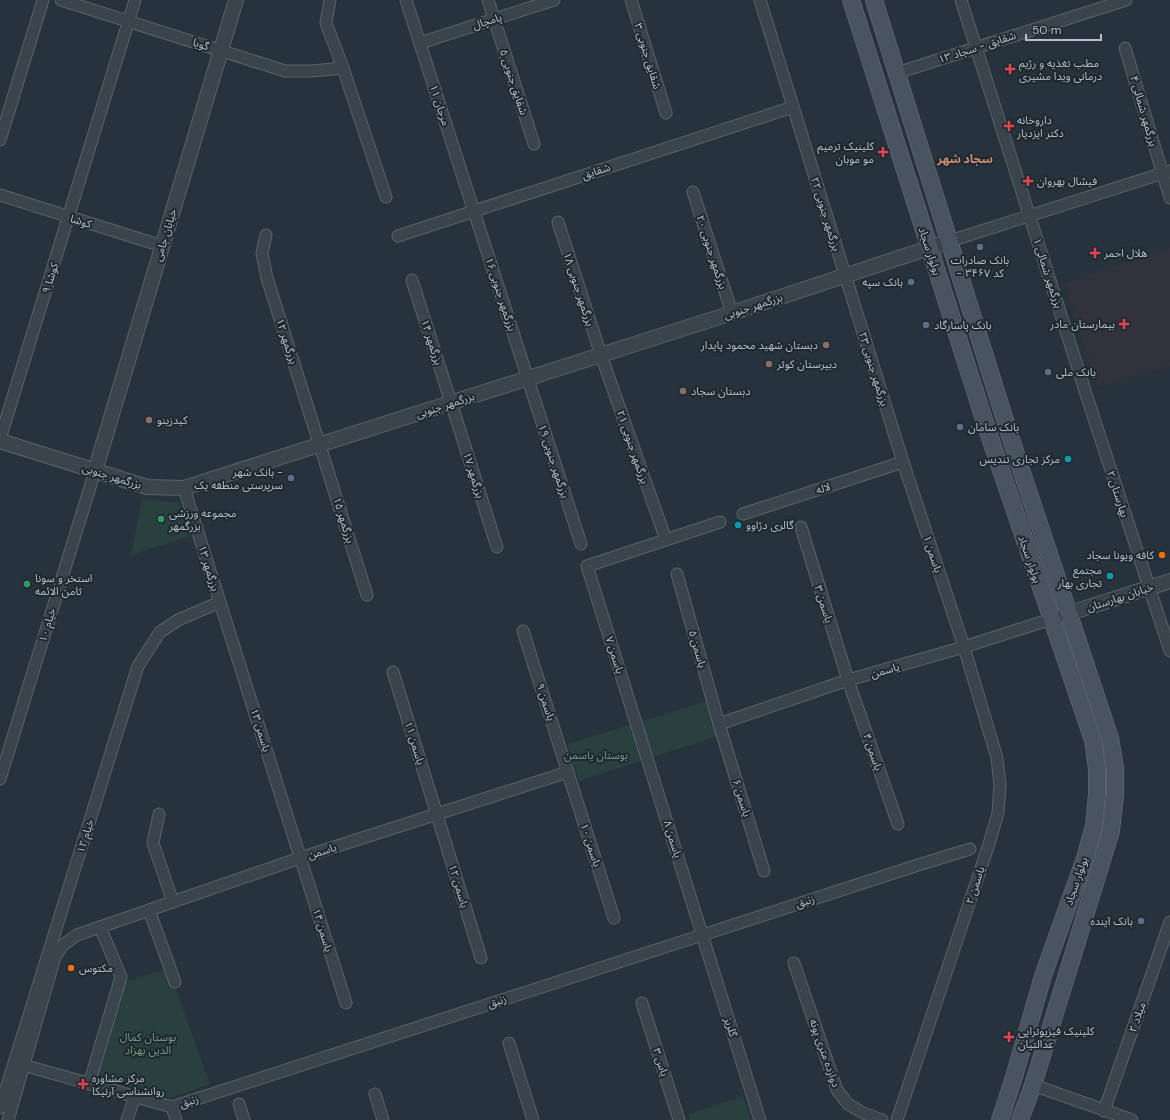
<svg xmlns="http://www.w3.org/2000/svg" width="1170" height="1120" font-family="'DM Sans','Noto Sans Arabic',sans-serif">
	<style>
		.medical { fill: #32323f }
		.green { fill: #29403f }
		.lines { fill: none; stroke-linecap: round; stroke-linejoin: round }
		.minor-casing { stroke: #58626b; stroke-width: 13 }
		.tertiary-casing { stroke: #58626b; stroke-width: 16 }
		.secondary-casing { stroke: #58626b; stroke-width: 18 }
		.minor { stroke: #3a444d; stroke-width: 11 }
		.tertiary { stroke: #3a444d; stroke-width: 14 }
		.secondary { stroke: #485460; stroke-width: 16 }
		.health-dot { fill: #e0444e; stroke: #1f2932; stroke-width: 1.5 }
		.service-dot { fill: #5c6f8a; stroke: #1f2932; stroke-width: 1.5 }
		.education-dot { fill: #8d6e63; stroke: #1f2932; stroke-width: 1.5 }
		.culture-dot { fill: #0f9aa8; stroke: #1f2932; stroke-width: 1.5 }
		.leisure-dot { fill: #2e9e5b; stroke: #1f2932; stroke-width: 1.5 }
		.food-dot { fill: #e8710a; stroke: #1f2932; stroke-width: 1.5 }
		.labels { text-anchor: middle; stroke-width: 4; stroke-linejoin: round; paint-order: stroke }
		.street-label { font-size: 11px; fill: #b6bfc8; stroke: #1f2932 }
		.poi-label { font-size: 11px; fill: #b6bfc8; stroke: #1f2932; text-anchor: start }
		.park-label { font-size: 11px; fill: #769c7b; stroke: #1f2932 }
		.neighbourhood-label { font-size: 12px; font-weight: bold; fill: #cd8b6c; stroke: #1f2932 }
	</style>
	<rect width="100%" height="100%" fill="#26333d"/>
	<polygon class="medical" points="1170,247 1170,366 1103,387 1097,385 1065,283"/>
	<g class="green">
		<polygon points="142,499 179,503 190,536 131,555"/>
		<polygon points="707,701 718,736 579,781 568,744"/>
		<polygon points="168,968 210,1084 170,1098 90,1072 122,983"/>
		<polygon points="743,1096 751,1120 690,1120 688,1114"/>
	</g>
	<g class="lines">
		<g class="minor-casing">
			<g id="minor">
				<polyline points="61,0 285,71 311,71 343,68"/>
				<polyline points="330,0 326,23 343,68 386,197"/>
				<polyline points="406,0 581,544"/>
				<polyline points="488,0 534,144"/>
				<polyline points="631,0 666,113"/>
				<polyline points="760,0 903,462 964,647 997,758 1000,785 998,813 989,844 897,1120"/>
				<polyline points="961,0 1088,400 1170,651"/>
				<polyline points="420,43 554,0"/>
				<polyline points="1125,48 1170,198"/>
				<polyline points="897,73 1126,0"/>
				<polyline points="0,140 43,0"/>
				<polyline points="693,192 732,313"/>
				<polyline points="0,195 162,246"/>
				<polyline points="558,222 601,355 666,540"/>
				<polyline points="266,235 262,253 267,278 367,595"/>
				<polyline points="398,236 793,107"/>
				<polyline points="950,241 1170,171"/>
				<polyline points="412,280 497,547"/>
				<polyline points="0,439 135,0"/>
				<polyline points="184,488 346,1003"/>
				<polyline points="743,514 903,462"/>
				<polyline points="720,522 587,566 760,1120"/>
				<polyline points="801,527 848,680 898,824"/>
				<polyline points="677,574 719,724 764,871"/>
				<polyline points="523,631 614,918"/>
				<polyline points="393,672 481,958"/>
				<polyline points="719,724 848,680 964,647 1070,613"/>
				<polyline points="0,779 95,471"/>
				<polyline points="159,814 153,843 173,902"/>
				<polyline points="149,910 175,982"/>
				<polyline points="794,963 837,1090 848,1104 861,1112 882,1120"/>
				<polyline points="642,1003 679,1120"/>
				<polyline points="509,1043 533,1120"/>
				<polyline points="23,1065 172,1107 915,866 970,849"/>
				<polyline points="89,1084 121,977 100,927"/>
				<polyline points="1033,1085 1132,1120"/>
				<polyline points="375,1094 383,1120"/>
				<polyline points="239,1104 244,1120"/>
				<polyline points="172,1107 176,1120"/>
				<polyline points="0,1108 138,666 160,632 178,620 220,602"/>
				<polyline points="1104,1111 1170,922"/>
				<polyline points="8,1120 55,957 63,945 77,935 300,858 568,772"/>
				<polyline points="127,1120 135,1096"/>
			</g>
		</g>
		<g class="tertiary-casing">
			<g id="tertiary">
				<polyline points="0,441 147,487 184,488 732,313 950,241"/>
				<polyline points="95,471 236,0"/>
				<polyline points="1070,613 1170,581"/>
			</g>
		</g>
		<g class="secondary-casing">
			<g id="secondary">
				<polyline points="851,0 988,432 1093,740 1097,770 1097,794 1094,826 1085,858 1043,976 1014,1077 1000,1120"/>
				<polyline points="874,0 1009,433 1110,738 1115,767 1115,796 1111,831 1033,1085 1020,1120"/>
			</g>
		</g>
		<use href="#minor" class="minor"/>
		<use href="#tertiary" class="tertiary"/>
		<use href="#secondary" class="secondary"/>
	</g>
	<g class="health-dot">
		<path d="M1008 63h4v4h4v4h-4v4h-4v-4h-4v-4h4z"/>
		<path d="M1007 120h4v4h4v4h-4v4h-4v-4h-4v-4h4z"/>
		<path d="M881 146h4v4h4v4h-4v4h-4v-4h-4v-4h4z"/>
		<path d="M1026 175h4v4h4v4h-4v4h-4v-4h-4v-4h4z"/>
		<path d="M1093 247h4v4h4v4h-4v4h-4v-4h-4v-4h4z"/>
		<path d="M1122 318h4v4h4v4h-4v4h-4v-4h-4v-4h4z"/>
		<path d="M1007 1031h4v4h4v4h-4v4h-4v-4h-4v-4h4z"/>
		<path d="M81 1078h4v4h4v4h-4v4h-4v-4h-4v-4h4z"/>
	</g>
	<g class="service-dot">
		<circle cx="980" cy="247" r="4"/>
		<circle cx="911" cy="282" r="4"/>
		<circle cx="926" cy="325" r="4"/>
		<circle cx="1048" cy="372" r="4"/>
		<circle cx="960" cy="427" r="4"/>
		<circle cx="291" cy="478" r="4"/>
		<circle cx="1141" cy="921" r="4"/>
	</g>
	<g class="education-dot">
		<circle cx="826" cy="345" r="4"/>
		<circle cx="769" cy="364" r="4"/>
		<circle cx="683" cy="391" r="4"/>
		<circle cx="149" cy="420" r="4"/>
	</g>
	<g class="culture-dot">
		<circle cx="1068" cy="459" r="4"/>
		<circle cx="738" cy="525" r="4"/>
		<circle cx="1110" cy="576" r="4"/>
	</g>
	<g class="leisure-dot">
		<circle cx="161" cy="519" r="4"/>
		<circle cx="27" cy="584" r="4"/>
	</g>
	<g class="food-dot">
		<circle cx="1162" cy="555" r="4"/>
		<circle cx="71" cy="968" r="4"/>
	</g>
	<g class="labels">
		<g class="street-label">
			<text transform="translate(487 21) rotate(-18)" y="4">پامچال</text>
			<text transform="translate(201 44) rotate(18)" y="4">گویا</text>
			<text transform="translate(977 47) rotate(-18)" y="4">شقایق - سجاد ۱۳</text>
			<text transform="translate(648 56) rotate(73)" y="4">شقایق جنوبی ۳</text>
			<text transform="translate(514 82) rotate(72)" y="4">شقایق جنوبی ۵</text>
			<text transform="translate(440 105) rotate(72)" y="4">مرجان ۱۱</text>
			<text transform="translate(1144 111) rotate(74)" y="4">بزرگمهر شمالی ۴</text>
			<text transform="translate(596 171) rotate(-18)" y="4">شقایق</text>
			<text transform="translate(826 214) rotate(73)" y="4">بزرگمهر جنوبی ۲۲</text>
			<text transform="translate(81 221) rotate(17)" y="4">کوشا</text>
			<text transform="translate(165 235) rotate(-73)" y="4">خیابان جامی</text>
			<text transform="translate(930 251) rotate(72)" y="4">بولوار سجاد</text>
			<text transform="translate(712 252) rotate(72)" y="4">بزرگمهر جنوبی ۲۰</text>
			<text transform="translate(1048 273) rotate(72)" y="4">بزرگمهر شمالی ۱</text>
			<text transform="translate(50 278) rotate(-73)" y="4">کوشا ۹</text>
			<text transform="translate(579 289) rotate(72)" y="4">بزرگمهر جنوبی ۱۸</text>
			<text transform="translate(501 294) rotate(72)" y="4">بزرگمهر جنوبی ۱۶</text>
			<text transform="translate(753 306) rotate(-18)" y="4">بزرگمهر جنوبی</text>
			<text transform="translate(287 341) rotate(72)" y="4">بزرگمهر ۱۲</text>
			<text transform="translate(432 342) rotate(72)" y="4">بزرگمهر ۱۴</text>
			<text transform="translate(874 369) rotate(73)" y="4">بزرگمهر جنوبی ۲۳</text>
			<text transform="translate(445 405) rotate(-18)" y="4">بزرگمهر جنوبی</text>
			<text transform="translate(633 447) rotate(71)" y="4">بزرگمهر جنوبی ۲۱</text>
			<text transform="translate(554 461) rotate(72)" y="4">بزرگمهر جنوبی ۱۹</text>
			<text transform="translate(474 475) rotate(73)" y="4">بزرگمهر ۱۷</text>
			<text transform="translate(112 476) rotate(17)" y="4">بزرگمهر جنوبی</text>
			<text transform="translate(823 488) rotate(-18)" y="4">لاله</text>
			<text transform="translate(1118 494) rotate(72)" y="4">بهارستان ۲</text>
			<text transform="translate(344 520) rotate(73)" y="4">بزرگمهر ۱۵</text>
			<text transform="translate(933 554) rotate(72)" y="4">یاسمن ۱</text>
			<text transform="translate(1030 559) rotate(71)" y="4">بولوار سجاد</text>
			<text transform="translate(209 568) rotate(73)" y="4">بزرگمهر ۱۳</text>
			<text transform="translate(1120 597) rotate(-18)" y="4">خیابان بهارستان</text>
			<text transform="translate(824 604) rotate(73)" y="4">یاسمن ۳</text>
			<text transform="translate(47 625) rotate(-73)" y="4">خیام ۱۰</text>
			<text transform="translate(698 649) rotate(74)" y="4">یاسمن ۵</text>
			<text transform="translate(615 655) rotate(73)" y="4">یاسمن ۷</text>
			<text transform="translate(885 670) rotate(-16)" y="4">یاسمن</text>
			<text transform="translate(546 702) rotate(72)" y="4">یاسمن ۹</text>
			<text transform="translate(261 730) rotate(73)" y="4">یاسمن ۱۳</text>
			<text transform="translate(415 743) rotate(73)" y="4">یاسمن ۱۱</text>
			<text transform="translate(873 752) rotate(71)" y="4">یاسمن ۴</text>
			<text transform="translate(742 798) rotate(73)" y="4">یاسمن ۶</text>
			<text transform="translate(85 836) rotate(-73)" y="4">خیام ۱۲</text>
			<text transform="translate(673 839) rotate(73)" y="4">یاسمن ۸</text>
			<text transform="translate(591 845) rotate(72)" y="4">یاسمن ۱۰</text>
			<text transform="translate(322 851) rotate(-18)" y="4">یاسمن</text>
			<text transform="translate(1076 881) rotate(-71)" y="4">بولوار سجاد</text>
			<text transform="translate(975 885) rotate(-72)" y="4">یاسمن ۲</text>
			<text transform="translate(459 886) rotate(73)" y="4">یاسمن ۱۲</text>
			<text transform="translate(805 901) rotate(-18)" y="4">زنبق</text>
			<text transform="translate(323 930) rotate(73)" y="4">یاسمن ۱۴</text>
			<text transform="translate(497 1001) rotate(-18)" y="4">زنبق</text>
			<text transform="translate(1137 1017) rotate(-71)" y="4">میلاد ۲</text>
			<text transform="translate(731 1027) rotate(73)" y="4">گلریز</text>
			<text transform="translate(825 1053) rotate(71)" y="4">دوازده متری پونه</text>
			<text transform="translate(661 1062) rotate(72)" y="4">یاس ۳</text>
			<text transform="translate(189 1101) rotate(-18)" y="4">زنبق</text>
		</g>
		<g class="poi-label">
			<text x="1019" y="67">مطب تغذیه و رژیم<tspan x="1019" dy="13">درمانی ویدا مشیری</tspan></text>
			<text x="1017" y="124">داروخانه<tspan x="1017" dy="13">دکتر ایزدیار</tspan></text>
			<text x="874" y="150" text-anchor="end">کلینیک ترمیم<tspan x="874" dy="13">مو موبان</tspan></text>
			<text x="1037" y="185">فیشال بهروان</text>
			<text x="1104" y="257">هلال احمر</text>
			<text x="980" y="264" text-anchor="middle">بانک صادرات<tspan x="980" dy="13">- کد ۳۴۶۷</tspan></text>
			<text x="903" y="286" text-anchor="end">بانک سپه</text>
			<text x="1115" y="328" text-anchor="end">بیمارستان مادر</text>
			<text x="934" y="329">بانک پاسارگاد</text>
			<text x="818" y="349" text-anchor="end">دبستان شهید محمود پایدار</text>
			<text x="777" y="368">دبیرستان کوثر</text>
			<text x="1056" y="376">بانک ملی</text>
			<text x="691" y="395">دبستان سجاد</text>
			<text x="157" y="424">کیدزینو</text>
			<text x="968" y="431">بانک سامان</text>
			<text x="1060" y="463" text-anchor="end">مرکز تجاری تندیس</text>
			<text x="283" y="476" text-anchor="end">بانک شهر -<tspan x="283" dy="13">سرپرستی منطقه یک</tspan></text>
			<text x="169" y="517">مجموعه ورزشی<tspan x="169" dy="13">بزرگمهر</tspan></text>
			<text x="746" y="529">گالری دژاوو</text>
			<text x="1154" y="559" text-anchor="end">کافه ویونا سجاد</text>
			<text x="1102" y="574" text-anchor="end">مجتمع<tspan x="1102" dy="13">تجاری بهار</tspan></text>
			<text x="35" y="582">استخر و سونا<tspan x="35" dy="13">ثامن الائمه</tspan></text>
			<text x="1133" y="925" text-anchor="end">بانک آینده</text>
			<text x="79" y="972">مکتوس</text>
			<text x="1018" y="1035">کلینیک فیزیوتراپی<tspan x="1018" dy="13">عدالتیان</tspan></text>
			<text x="92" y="1082">مرکز مشاوره<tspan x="92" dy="13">روانشناسی آرنیکا</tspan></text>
		</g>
		<g class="park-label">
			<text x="596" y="759">بوستان یاسمن</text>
			<text x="148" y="1041">بوستان کمال<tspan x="148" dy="13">الدین بهزاد</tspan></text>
		</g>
		<g class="neighbourhood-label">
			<text x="965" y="163">سجاد شهر</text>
		</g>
	</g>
	<path d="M1026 34v6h75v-6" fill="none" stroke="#b6bfc8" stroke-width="2"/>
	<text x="1032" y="34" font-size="12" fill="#b6bfc8" stroke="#1f2932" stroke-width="3" paint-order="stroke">50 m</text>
</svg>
